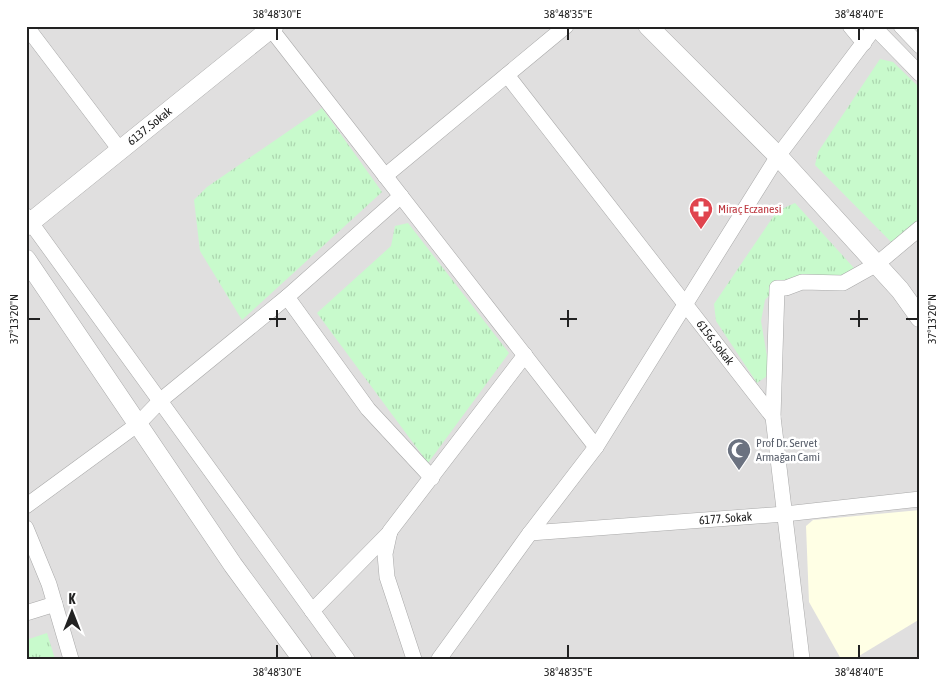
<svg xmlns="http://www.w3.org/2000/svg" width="946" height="685" font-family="'Asap Condensed',sans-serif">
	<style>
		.residential { fill: #e0dfdf }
		.education { fill: #ffffe5 }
		.park { fill: url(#park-tufts) }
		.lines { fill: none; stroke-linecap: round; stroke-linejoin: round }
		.minor-casing { stroke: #a9a9a9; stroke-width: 16 }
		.tertiary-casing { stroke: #a9a9a9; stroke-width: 20 }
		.minor { stroke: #fff; stroke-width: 15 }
		.tertiary { stroke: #fff; stroke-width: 19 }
		.ticks { fill: none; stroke: #222; stroke-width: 2 }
		.labels { text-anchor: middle; stroke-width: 5; stroke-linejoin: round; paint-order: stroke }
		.street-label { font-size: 12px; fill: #222; stroke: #fff }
		.health-label { font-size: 12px; fill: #be3a42; stroke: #fff; text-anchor: start }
		.worship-label { font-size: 12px; fill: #5b616d; stroke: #fff; text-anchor: start }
		.neatline { fill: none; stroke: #222; stroke-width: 2 }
		.ticks-label { font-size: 12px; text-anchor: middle; fill: #222 }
	</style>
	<defs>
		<pattern id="park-tufts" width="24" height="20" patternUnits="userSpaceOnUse" patternTransform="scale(1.25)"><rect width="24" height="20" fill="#c8facc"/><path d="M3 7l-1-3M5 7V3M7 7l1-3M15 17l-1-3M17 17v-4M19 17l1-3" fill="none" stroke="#acd6af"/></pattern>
	</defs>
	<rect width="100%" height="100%" fill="#f2efe9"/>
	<rect class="residential" x="26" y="26" width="894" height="633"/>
	<polygon class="education" points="920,510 920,619 854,659 841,659 809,602 806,526 813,520"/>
	<g class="park">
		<polygon points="880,59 893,62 920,88 920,233 900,251 815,165 818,152"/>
		<polygon points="322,108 382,192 242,320 200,251 194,200 207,187"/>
		<polygon points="795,203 863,278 778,286 765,300 761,321 770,374 757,383 716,321 714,304 777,211"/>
		<polygon points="408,223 509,353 428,463 317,313 391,246 395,226"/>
		<polygon points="47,633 55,659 26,659 26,640"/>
	</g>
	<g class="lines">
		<g class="minor-casing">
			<g id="minor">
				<polyline points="26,26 120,150"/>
				<polyline points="850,26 864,43"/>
				<polyline points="901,26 920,46"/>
				<polyline points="875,28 920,74"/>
				<polyline points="271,29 596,447"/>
				<path id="s1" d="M507 75 773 417 802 659"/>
				<polyline points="385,176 566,26"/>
				<polyline points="26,216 347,659"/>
				<polyline points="287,297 368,409 432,478"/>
				<polyline points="773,417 777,288 786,288 802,282 843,283 877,264 920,228"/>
				<polyline points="26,506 138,424 161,400 287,297 401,196"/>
				<polyline points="26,528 49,584 71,659"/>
				<path id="s2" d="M530 533 785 514 920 499"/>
				<polyline points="312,611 390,532"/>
				<polyline points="26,613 55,604"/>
				<polyline points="414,659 387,577 385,554 390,531 525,355"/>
				<polyline points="439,659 530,533 596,447 778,156 876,26"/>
			</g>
		</g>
		<g class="tertiary-casing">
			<g id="tertiary">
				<polyline points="648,26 778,156 900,290 920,318"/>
				<path id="s3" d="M26 226 274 26"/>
				<polyline points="26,259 233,565 302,659"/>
			</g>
		</g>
		<use href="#minor" class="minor"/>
		<use href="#tertiary" class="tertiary"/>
	</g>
	<path class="ticks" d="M277 28V40M568 28V40M859 28V40M277 310V327M568 310V327M859 310V327M28 319H40M269 319H286M560 319H577M850 319H868M906 319H918M277 645V658M568 645V658M859 645V658"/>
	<defs>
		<g id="pharmacy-pin" transform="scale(1.25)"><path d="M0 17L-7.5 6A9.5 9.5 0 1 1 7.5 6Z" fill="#e0444e" stroke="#fff"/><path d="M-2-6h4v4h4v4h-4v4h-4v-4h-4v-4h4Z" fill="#fff"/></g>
		<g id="mosque-pin" transform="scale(1.25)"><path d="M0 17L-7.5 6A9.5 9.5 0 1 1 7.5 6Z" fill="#6b7280" stroke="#fff"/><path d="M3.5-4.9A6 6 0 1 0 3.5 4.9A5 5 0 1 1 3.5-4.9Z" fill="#fff"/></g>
	</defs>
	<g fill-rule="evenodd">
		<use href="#pharmacy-pin" x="701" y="209"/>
		<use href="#mosque-pin" x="739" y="450"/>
	</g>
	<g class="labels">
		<g class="street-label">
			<text dy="4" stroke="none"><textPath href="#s3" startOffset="159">6137. Sokak</textPath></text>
			<text dy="4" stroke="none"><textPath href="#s1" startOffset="339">6156. Sokak</textPath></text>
			<text dy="4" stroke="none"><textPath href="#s2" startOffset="196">6177. Sokak</textPath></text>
		</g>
		<g class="health-label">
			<text x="718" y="213">Miraç Eczanesi</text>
		</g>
		<g class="worship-label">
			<text x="756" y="447">Prof Dr. Servet<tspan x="756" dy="14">Armağan Cami</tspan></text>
		</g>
	</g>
	<rect width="946" height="685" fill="none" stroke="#ffffff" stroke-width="55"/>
	<g transform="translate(72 612)" stroke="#ffffff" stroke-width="4" paint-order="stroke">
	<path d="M0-4L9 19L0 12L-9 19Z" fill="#222222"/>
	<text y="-8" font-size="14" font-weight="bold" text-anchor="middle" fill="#222222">K</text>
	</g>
	<rect x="28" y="28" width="890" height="630" class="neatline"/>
	<g class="ticks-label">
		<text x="277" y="18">38°48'30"E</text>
		<text x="568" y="18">38°48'35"E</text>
		<text x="859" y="18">38°48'40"E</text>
		<text transform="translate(14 319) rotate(-90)" y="4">37°13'20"N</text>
		<text transform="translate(932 319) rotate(-90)" y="4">37°13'20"N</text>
		<text x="277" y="676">38°48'30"E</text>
		<text x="568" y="676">38°48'35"E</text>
		<text x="859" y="676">38°48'40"E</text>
	</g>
</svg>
